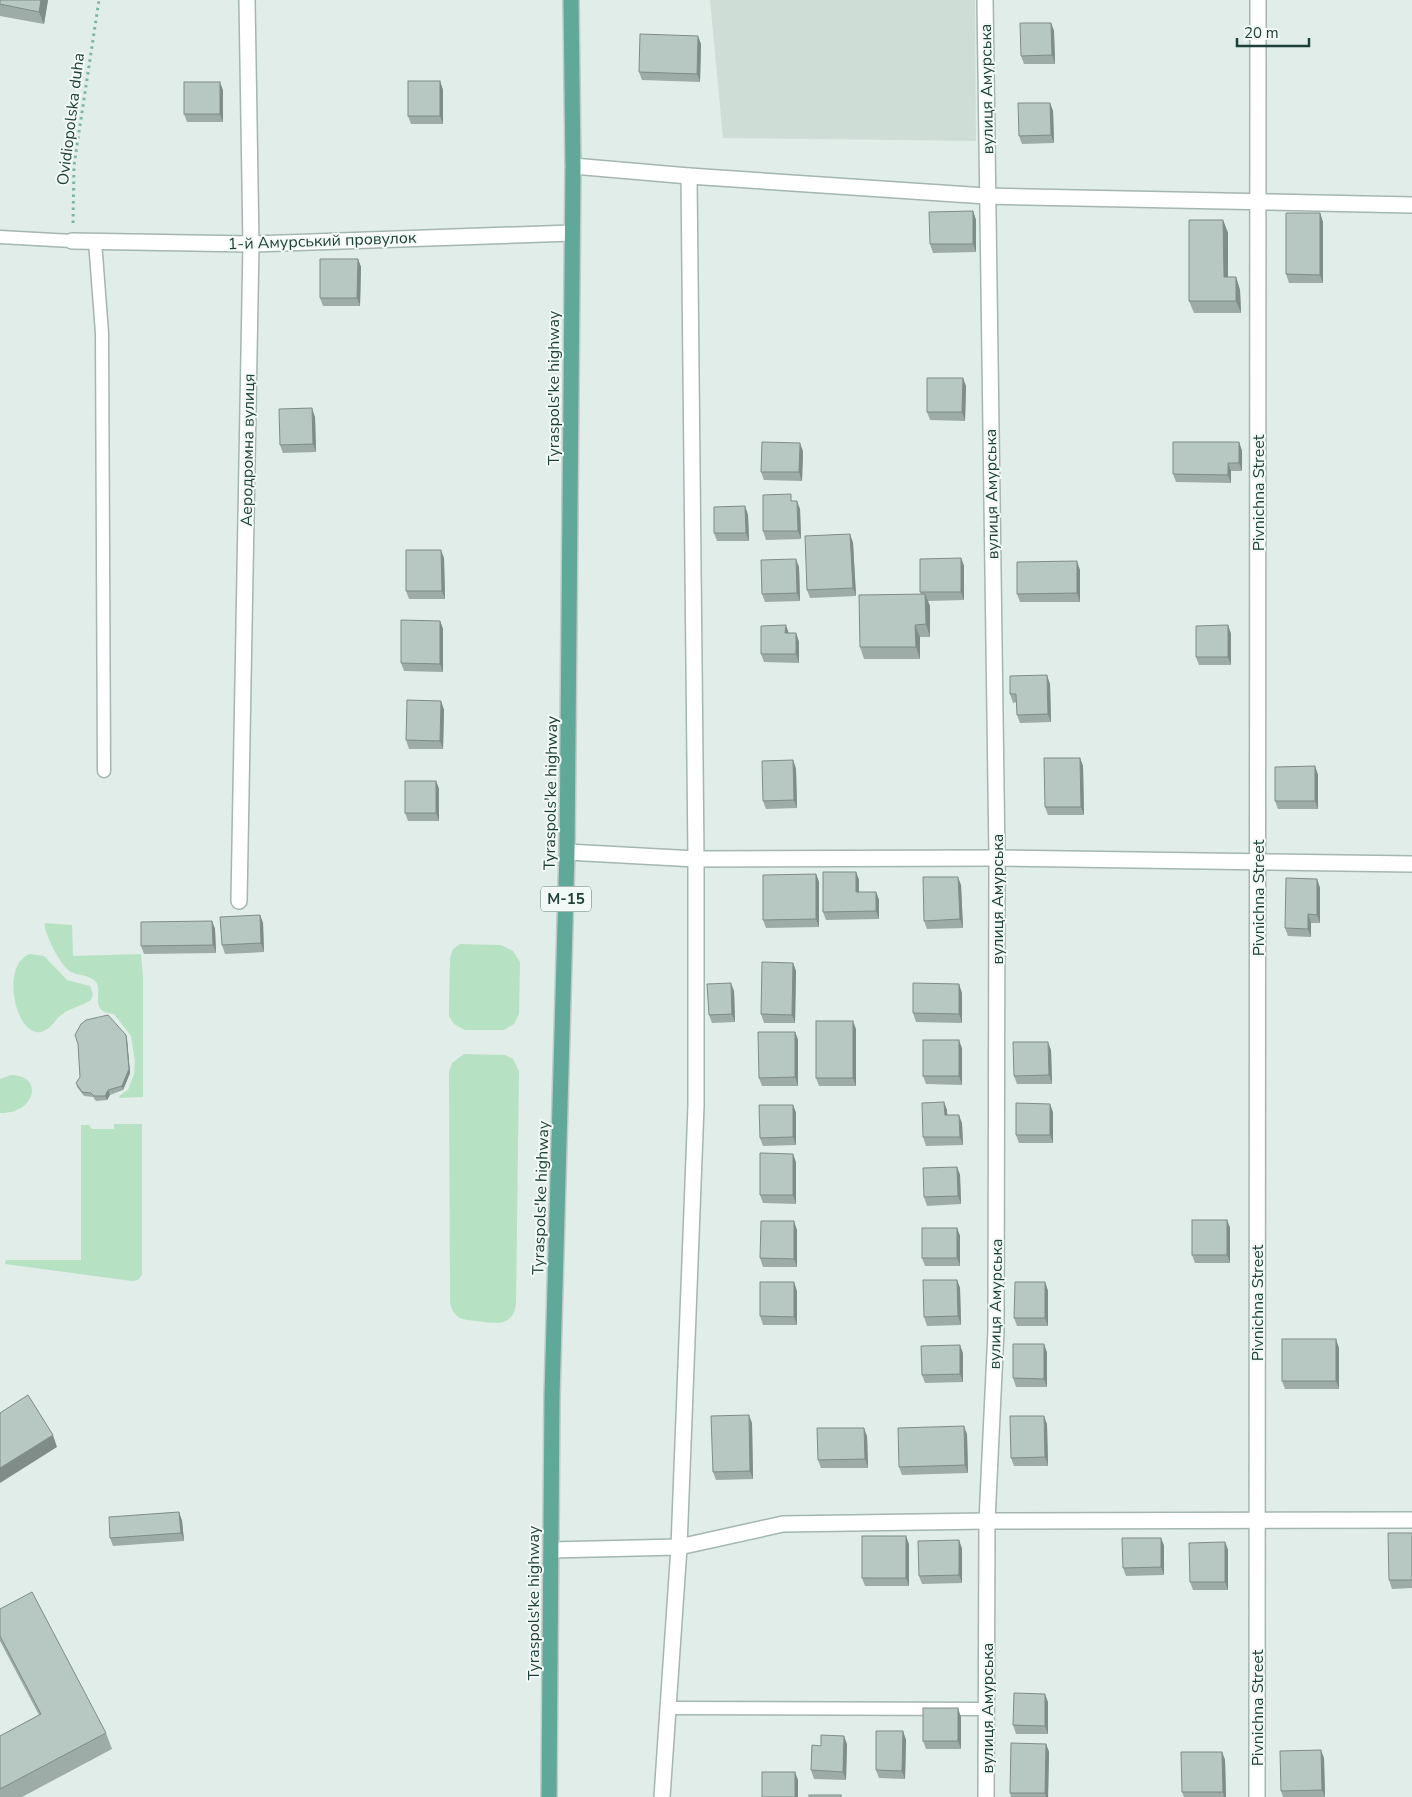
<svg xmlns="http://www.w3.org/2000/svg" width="1412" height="1797" font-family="'Nunito Sans',sans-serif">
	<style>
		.built { fill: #cfddd7 }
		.green { fill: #b7e1c3 }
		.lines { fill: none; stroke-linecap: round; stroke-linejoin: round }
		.service-casing { stroke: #a3b6b0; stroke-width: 15 }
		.minor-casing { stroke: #a3b6b0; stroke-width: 18 }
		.primary-casing { stroke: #c0cac7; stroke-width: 18 }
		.path { stroke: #7eb4a4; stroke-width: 3; stroke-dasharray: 2.5 4; stroke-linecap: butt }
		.service { stroke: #fff; stroke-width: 12 }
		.minor { stroke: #fff; stroke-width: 15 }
		.primary { stroke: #60a897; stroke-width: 15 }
		.wall { fill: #9daca6 }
		.shaded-wall { fill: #7f8c87 }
		.building { fill: #b6c8c1; stroke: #7f8c87 }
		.labels { text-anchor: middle; stroke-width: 4; stroke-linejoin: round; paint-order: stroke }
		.shield { fill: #f2f9f6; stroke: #5e7871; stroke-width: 1 }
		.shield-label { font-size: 15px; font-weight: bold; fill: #1f4038 }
		.street-label { font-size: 16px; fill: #1f4038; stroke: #f2f9f6 }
	</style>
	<rect width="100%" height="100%" fill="#e1ede8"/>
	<polygon class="built" points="710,0 975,0 976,141 723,138"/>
	<g class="green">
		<path d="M45 923 72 925 73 956 141 954 143 978V1097L120 1098 119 1096 128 1090 134 1074 135 1062 131 1036 114 1014C111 1013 105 1013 103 1011 93 1005 102 990 96 982 89 974 79 976 71 972 61 967 43 932 45 923Z"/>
		<polygon points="460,944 501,945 513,951 520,962 519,1014 514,1024 504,1030 465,1030 454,1024 449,1016 449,1011 450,958 453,949"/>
		<path d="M30 954 44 956 67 980 90 986 93 994 91 1000C82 1006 70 1008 61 1015 54 1021 50 1030 41 1032 15 1037 0 964 30 954Z"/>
		<path d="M464 1054 505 1055 513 1059 519 1071 516 1304C513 1328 494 1323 476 1321 471 1320 464 1320 460 1318 454 1315 451 1308 450 1302L449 1072 452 1063Z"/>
		<path d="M11 1075C45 1076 35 1114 0 1113V1079Z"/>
		<polygon points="114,1124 142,1124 142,1275 138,1280 132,1281 5,1264 6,1260 81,1260 81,1125 89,1125 92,1129 114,1129"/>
	</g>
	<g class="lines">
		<g class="service-casing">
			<g id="service">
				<polyline points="0,237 72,241"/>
				<polyline points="95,241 102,333 104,771"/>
				<polyline points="668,1708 986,1709"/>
			</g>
		</g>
		<g class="minor-casing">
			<g id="minor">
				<polyline points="985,0 997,858 996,1330 987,1521 986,1797"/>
				<polyline points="573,166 689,176 986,196 1412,205"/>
				<polyline points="72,241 251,244 572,233"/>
				<polyline points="567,852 696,859 997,858 1412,864"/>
				<polyline points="239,901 251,244 247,0"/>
				<polyline points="551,1550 679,1547 783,1524 987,1521 1412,1520"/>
				<polyline points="662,1797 679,1547 696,1106 696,859 689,176"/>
				<polyline points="1257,1797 1258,0"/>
			</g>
		</g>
		<g class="primary-casing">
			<polyline id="primary" points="549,1797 552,1396 567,852 573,166 571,0"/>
		</g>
		<polyline class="path" points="73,223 74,165 99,0"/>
		<use href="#service" class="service"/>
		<use href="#minor" class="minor"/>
		<use href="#primary" class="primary"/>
	</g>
	<g class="wall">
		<polygon points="0,0 48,0 44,24 0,16"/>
		<polygon points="1051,23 1054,31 1055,64 1024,64 1021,56"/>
		<polygon points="701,44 700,82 642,80 639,72"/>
		<polygon points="440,81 443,90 443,124 411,124 408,116"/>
		<polygon points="223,90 223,122 187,122 184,114"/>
		<polygon points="1050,103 1053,111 1054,143 1022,144 1019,136"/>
		<polygon points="973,211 976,220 976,252 933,253 930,244"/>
		<polygon points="1320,213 1323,222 1323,283 1289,283 1286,274"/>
		<polygon points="1223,220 1228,233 1228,277 1236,277 1240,290 1241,313 1194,313 1189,301"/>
		<polygon points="358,259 361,267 360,306 323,306 320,298"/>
		<polygon points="966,386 965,421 930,420 927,412"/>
		<polygon points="315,417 316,452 283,453 280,445"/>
		<polygon points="1239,442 1242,451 1242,471 1231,471 1231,483 1176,482 1173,474"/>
		<polygon points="803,451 802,481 764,480 761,472"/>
		<polygon points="793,501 800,509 801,539 766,540 763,531"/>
		<polygon points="745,506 748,515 749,541 717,541 714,533"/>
		<polygon points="850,534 853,543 856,596 810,598 807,590"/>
		<polygon points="444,558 445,599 409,599 406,591"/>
		<polygon points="961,558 964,566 964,600 928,601 930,606 930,637 920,637 920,659 864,659 860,647 921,594 920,592"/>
		<polygon points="799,567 800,601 765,602 762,594"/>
		<polygon points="1080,570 1080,602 1020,602 1017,594"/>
		<polygon points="440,621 443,629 443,672 404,671 401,663"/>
		<polygon points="1228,625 1231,634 1231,665 1199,665 1196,657"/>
		<polygon points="788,633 796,633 799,642 799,663 764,662 761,654"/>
		<polygon points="1050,684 1051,722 1020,723 1017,715 1017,702 1013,703 1010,694"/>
		<polygon points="441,701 444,710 443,749 409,749 406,740"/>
		<polygon points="1080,758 1083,766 1084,815 1048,815 1045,807"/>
		<polygon points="793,760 796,769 797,808 766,809 763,801"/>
		<polygon points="1315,766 1318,775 1318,809 1278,809 1275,801"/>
		<polygon points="436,781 439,789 439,821 408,821 405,813"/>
		<polygon points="856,872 859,880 859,892 876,892 879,900 879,919 826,920 823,912"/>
		<polygon points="816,874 819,882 819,927 766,928 763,920"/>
		<polygon points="1317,879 1320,888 1320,923 1311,923 1311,937 1288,936 1285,928"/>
		<polygon points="961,885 963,928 927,929 924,921"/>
		<polygon points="260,915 263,923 264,952 225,954 222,945"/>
		<polygon points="212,921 215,929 216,953 144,954 141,946"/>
		<polygon points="793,963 796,971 795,1023 764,1023 761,1014"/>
		<polygon points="734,991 735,1022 712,1023 709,1015"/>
		<polygon points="962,993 962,1023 916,1022 913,1013"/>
		<polygon points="856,1029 856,1086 819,1086 816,1078"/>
		<polygon points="795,1032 798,1040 798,1086 762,1086 759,1078"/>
		<polygon points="126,1035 127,1039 130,1073 123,1090 110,1095 107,1100 96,1101 93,1097 84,1096 77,1087 76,1083"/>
		<polygon points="962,1048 962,1085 926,1084 923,1076"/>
		<polygon points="1051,1050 1052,1084 1017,1084 1014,1076"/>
		<polygon points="944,1102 947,1110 947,1115 962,1123 963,1145 926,1146 923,1137"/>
		<polygon points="793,1105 796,1113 796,1145 763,1146 760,1138"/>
		<polygon points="1053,1112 1053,1143 1019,1143 1016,1135"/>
		<polygon points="796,1162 796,1204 763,1203 760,1195"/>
		<polygon points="957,1167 960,1175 961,1204 927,1206 924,1197"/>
		<polygon points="1227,1220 1230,1228 1230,1263 1195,1263 1192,1255"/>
		<polygon points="957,1228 960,1236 960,1266 925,1266 922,1258"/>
		<polygon points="797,1230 797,1267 763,1267 760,1258"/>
		<polygon points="957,1280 960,1288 961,1325 927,1326 924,1317"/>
		<polygon points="1045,1282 1048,1291 1048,1326 1017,1326 1014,1318"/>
		<polygon points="797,1291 797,1325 763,1325 760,1316"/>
		<polygon points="1044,1344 1047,1353 1047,1387 1016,1387 1013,1378"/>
		<polygon points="1339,1348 1339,1389 1285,1389 1282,1381"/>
		<polygon points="963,1353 963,1382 925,1383 922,1375"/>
		<polygon points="752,1423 753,1479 716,1480 713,1472"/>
		<polygon points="1047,1424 1048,1466 1014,1466 1011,1458"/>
		<polygon points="967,1434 968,1473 902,1475 899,1467"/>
		<polygon points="867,1436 868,1468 821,1468 818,1460"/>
		<polygon points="179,1512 182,1521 184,1541 113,1546 110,1538"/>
		<polygon points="1412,1533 1412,1588 1392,1589 1389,1580"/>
		<polygon points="1161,1538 1164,1546 1164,1575 1126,1576 1123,1568"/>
		<polygon points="959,1540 962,1549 962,1583 922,1584 919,1576"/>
		<polygon points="1225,1542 1228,1550 1228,1590 1193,1590 1190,1582"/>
		<polygon points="909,1544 909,1586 865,1586 862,1578"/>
		<polygon points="0,1609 106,1733 112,1749 22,1797 0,1797 0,1736 39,1715 0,1641"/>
		<polygon points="1048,1702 1048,1734 1016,1734 1013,1725"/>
		<polygon points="961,1717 961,1749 926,1749 923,1741"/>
		<polygon points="903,1731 906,1740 905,1779 879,1778 876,1770"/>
		<polygon points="847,1744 846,1780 814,1779 811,1770 821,1746"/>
		<polygon points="1046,1744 1049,1752 1048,1797 1011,1797 1010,1793"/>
		<polygon points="1222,1752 1225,1760 1226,1797 1184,1797 1182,1792"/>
		<polygon points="1324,1758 1325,1797 1283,1797 1281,1791"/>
	</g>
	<g class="shaded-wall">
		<polygon points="41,0 48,0 44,24 39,12"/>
		<polygon points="1051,23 1054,31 1055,64 1052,55"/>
		<polygon points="698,36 701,44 700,82 697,74"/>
		<polygon points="440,81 443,90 443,124 440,116"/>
		<polygon points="220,82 223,90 223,122 220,114"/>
		<polygon points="1050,103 1053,111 1054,143 1051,135"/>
		<polygon points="973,211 976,220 976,252 973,244"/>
		<polygon points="1320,213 1323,222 1323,283 1320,275"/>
		<polygon points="1223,220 1228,233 1228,290 1224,277"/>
		<polygon points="358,259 361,267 360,306 357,298"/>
		<polygon points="1236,277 1240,290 1241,313 1236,301"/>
		<polygon points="963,378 966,386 965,421 962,412"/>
		<polygon points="312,408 315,417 316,452 313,444"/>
		<polygon points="1239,442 1242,451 1242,471 1239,463"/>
		<polygon points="800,443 803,451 802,481 799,472"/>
		<polygon points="1228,463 1231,471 1231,483 1228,475"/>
		<polygon points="797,501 800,509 801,539 798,531"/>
		<polygon points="745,506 748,515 749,541 746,533"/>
		<polygon points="850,534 853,543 856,596 853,588"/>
		<polygon points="441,550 444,558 445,599 442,591"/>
		<polygon points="961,558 964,566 964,600 961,592"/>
		<polygon points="796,559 799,567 800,601 797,593"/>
		<polygon points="1077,561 1080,570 1080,602 1077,593"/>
		<polygon points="925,594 930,606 930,637 926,624"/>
		<polygon points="440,621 443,629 443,672 440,664"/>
		<polygon points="786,625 789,634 785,633"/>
		<polygon points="915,625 920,637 920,659 916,647"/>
		<polygon points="1228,625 1231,634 1231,665 1228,657"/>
		<polygon points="796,633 799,642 799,663 796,654"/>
		<polygon points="1047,675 1050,684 1051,722 1048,714"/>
		<polygon points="441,701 444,710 443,749 440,741"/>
		<polygon points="1080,758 1083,766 1084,815 1081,807"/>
		<polygon points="793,760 796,769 797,808 794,800"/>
		<polygon points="1315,766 1318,775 1318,809 1315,801"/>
		<polygon points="436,781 439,789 439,821 436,813"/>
		<polygon points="856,872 859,880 859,900 856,892"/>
		<polygon points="816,874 819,882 819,927 816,919"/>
		<polygon points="958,877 961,885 963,928 960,919"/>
		<polygon points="1317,879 1320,888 1320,923 1317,915"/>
		<polygon points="876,892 879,900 879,919 876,911"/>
		<polygon points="1308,914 1311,923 1311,937 1308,929"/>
		<polygon points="260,915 263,923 264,952 261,943"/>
		<polygon points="212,921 215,929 216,953 213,945"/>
		<polygon points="793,963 796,971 795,1023 792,1015"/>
		<polygon points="731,983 734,991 735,1022 732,1014"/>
		<polygon points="959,984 962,993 962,1023 959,1014"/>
		<polygon points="853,1021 856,1029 856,1086 853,1078"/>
		<polygon points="795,1032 798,1040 798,1086 795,1077"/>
		<polygon points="126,1035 127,1039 130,1073 123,1090 122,1086"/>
		<polygon points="959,1040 962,1048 962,1085 959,1076"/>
		<polygon points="1048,1042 1051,1050 1052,1084 1049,1075"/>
		<polygon points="108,1090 110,1095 107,1100 105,1096"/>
		<polygon points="944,1102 947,1110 948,1123 945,1115"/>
		<polygon points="1050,1104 1053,1112 1053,1143 1050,1135"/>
		<polygon points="793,1105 796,1113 796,1145 793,1137"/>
		<polygon points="959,1115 962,1123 963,1145 960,1137"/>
		<polygon points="793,1154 796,1162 796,1204 793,1195"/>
		<polygon points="957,1167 960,1175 961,1204 958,1196"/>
		<polygon points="1227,1220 1230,1228 1230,1263 1227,1255"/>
		<polygon points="794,1221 797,1230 797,1267 794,1259"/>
		<polygon points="957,1228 960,1236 960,1266 957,1258"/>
		<polygon points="957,1280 960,1288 961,1325 958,1316"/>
		<polygon points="794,1282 797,1291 797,1325 794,1317"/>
		<polygon points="1045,1282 1048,1291 1048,1326 1045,1318"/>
		<polygon points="1336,1339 1339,1348 1339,1389 1336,1381"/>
		<polygon points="1044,1344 1047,1353 1047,1387 1044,1379"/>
		<polygon points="960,1345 963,1353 963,1382 960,1374"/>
		<polygon points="749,1415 752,1423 753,1479 750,1471"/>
		<polygon points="1044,1416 1047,1424 1048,1466 1045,1457"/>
		<polygon points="964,1426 967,1434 968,1473 965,1465"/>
		<polygon points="864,1428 867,1436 868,1468 865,1459"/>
		<polygon points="53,1435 57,1447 0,1483 0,1468"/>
		<polygon points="179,1512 182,1521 184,1541 181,1533"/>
		<polygon points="906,1536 909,1544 909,1586 906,1578"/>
		<polygon points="1161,1538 1164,1546 1164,1575 1161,1567"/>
		<polygon points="959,1540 962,1549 962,1583 959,1575"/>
		<polygon points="1225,1542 1228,1550 1228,1590 1225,1582"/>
		<polygon points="1045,1694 1048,1702 1048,1734 1045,1726"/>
		<polygon points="958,1708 961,1717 961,1749 958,1741"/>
		<polygon points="903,1731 906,1740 905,1779 902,1771"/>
		<polygon points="844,1736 847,1744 846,1780 843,1772"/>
		<polygon points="1046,1744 1049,1752 1048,1797 1046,1797 1045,1793"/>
		<polygon points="1321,1750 1324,1758 1325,1797 1322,1790"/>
		<polygon points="1222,1752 1225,1760 1226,1797 1224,1797 1223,1792"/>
		<polygon points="795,1772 798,1780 798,1797 795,1797"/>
	</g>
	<g class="building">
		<polygon points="0,0 41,0 39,12 0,4"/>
		<polygon points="1020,23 1051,23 1052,55 1021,56"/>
		<polygon points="640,34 698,36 697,74 639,72"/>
		<rect x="408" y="81" width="32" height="35"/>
		<rect x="184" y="82" width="36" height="32"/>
		<polygon points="1018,103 1050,103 1051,135 1019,136"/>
		<polygon points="973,211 973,244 930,244 929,212"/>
		<polygon points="1286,213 1320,213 1320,275 1286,274"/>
		<polygon points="1189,220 1223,220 1224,277 1236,277 1236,301 1189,301"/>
		<polygon points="320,259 358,259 357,298 320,298"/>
		<polygon points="927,378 963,378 962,412 927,412"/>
		<polygon points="312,408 313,444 280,445 279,409"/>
		<polygon points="762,442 800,443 799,472 761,472"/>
		<polygon points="1173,442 1239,442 1239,463 1228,463 1228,475 1173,474"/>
		<polygon points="791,494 791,501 797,501 798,531 763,531 763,495"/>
		<polygon points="745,506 746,533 714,533 714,507"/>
		<polygon points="850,534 853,588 807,590 805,536"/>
		<polygon points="406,550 441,550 442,591 406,591"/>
		<polygon points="961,558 961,592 920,592 920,559"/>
		<polygon points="796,559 797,593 762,594 761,560"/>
		<polygon points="1077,561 1077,593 1017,594 1017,562"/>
		<polygon points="925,594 926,624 915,625 916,647 860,647 859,595"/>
		<polygon points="401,620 440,621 440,664 401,663"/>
		<polygon points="786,625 785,633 796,633 796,654 761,654 761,626"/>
		<polygon points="1228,625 1228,657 1196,657 1196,626"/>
		<polygon points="1047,675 1048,714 1017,715 1016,694 1010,694 1010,676"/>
		<polygon points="407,700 441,701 440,741 406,740"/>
		<polygon points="1044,758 1080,758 1081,807 1045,807"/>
		<polygon points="793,760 794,800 763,801 762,761"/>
		<polygon points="1315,766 1315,801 1275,801 1275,767"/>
		<rect x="405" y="781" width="31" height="32"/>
		<polygon points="823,872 856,872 856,892 876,892 876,911 823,912"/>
		<polygon points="816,874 816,919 763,920 763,875"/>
		<polygon points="923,877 958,877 960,919 924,921"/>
		<polygon points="1286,878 1317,879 1317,915 1308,914 1308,929 1285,928"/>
		<polygon points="260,915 261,943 222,945 220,917"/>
		<polygon points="212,921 213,945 141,946 141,922"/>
		<polygon points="762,962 793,963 792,1015 761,1014"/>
		<polygon points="731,983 732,1014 709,1015 707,984"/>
		<polygon points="913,983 959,984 959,1014 913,1013"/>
		<polygon points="108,1015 126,1035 129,1069 122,1086 108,1090 105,1096 94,1096 91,1093 82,1092 76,1083 80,1077 78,1044 75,1035 81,1024 86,1020"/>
		<rect x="816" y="1021" width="37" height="57"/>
		<polygon points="758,1032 795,1032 795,1077 759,1078"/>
		<rect x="923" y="1040" width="36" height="36"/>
		<polygon points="1013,1042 1048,1042 1049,1075 1014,1076"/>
		<polygon points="944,1102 945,1115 959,1115 960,1137 923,1137 922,1103"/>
		<polygon points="1016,1103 1050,1104 1050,1135 1016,1135"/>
		<polygon points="759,1105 793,1105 793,1137 760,1138"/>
		<polygon points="760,1153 793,1154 793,1195 760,1195"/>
		<polygon points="957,1167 958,1196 924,1197 923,1168"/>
		<rect x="1192" y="1220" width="35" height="35"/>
		<polygon points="761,1221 794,1221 794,1259 760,1258"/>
		<rect x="922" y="1228" width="35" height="30"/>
		<polygon points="923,1280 957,1280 958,1316 924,1317"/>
		<polygon points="760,1282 794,1282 794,1317 760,1316"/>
		<polygon points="1015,1282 1045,1282 1045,1318 1014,1318"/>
		<rect x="1282" y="1339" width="54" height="42"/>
		<polygon points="1013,1344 1044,1344 1044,1379 1013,1378"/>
		<polygon points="960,1345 960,1374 922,1375 921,1346"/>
		<polygon points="28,1395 53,1435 0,1468 0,1413"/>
		<polygon points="749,1415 750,1471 713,1472 711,1416"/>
		<polygon points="1010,1416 1044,1416 1045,1457 1011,1458"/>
		<polygon points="964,1426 965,1465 899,1467 898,1428"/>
		<polygon points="817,1428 864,1428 865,1459 818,1460"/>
		<polygon points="179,1512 181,1533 110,1538 109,1517"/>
		<polygon points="1388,1533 1412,1533 1412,1580 1389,1580"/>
		<rect x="862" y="1536" width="44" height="42"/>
		<polygon points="1122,1538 1161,1538 1161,1567 1123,1568"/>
		<polygon points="959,1540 959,1575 919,1576 918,1541"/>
		<polygon points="1225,1542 1225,1582 1190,1582 1189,1543"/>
		<polygon points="32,1592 106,1733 0,1789 0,1736 41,1714 0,1636 0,1609"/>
		<polygon points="1014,1693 1045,1694 1045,1726 1013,1725"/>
		<rect x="923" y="1708" width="35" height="33"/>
		<polygon points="876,1731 903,1731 902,1771 876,1770"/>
		<polygon points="821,1735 844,1736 843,1772 811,1770 812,1745 821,1746"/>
		<polygon points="1011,1743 1046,1744 1045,1793 1010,1793"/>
		<polygon points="1321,1750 1322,1790 1281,1791 1280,1751"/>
		<polygon points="1181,1752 1222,1752 1223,1792 1182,1792"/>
		<rect x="762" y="1772" width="33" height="25"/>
		<rect x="809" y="1795" width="32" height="2"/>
	</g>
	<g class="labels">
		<rect class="shield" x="541" y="886.5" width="50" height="25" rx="4"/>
		<g class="shield-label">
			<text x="566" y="904">М-15</text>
		</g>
		<g class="street-label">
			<text transform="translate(986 89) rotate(-91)" y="6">вулиця Амурська</text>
			<text transform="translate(70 119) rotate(-83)" y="6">Ovidiopolska duha</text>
			<text transform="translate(322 240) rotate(-2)" y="6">1-й Амурський провулок</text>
			<text transform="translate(553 388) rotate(-90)" y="6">Tyraspols'ke highway</text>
			<text transform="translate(247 450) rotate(-89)" y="6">Аеродромна вулиця</text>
			<text transform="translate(1258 493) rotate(-90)" y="6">Pivnichna Street</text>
			<text transform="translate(991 494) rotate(-91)" y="6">вулиця Амурська</text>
			<text transform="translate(550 793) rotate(-89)" y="6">Tyraspols'ke highway</text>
			<text transform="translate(1258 898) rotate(-90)" y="6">Pivnichna Street</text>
			<text transform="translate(997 899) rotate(-90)" y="6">вулиця Амурська</text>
			<text transform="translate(540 1198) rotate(-88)" y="6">Tyraspols'ke highway</text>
			<text transform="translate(1257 1303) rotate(-90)" y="6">Pivnichna Street</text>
			<text transform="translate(995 1304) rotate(-89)" y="6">вулиця Амурська</text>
			<text transform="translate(533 1603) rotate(-90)" y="6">Tyraspols'ke highway</text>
			<text transform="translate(987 1708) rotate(-90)" y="6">вулиця Амурська</text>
			<text transform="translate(1257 1708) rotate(-90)" y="6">Pivnichna Street</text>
		</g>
	</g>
	<path d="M1237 38v8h72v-8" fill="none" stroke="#1f4038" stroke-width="2.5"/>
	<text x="1244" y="38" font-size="15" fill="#1f4038" stroke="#f2f9f6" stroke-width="4" paint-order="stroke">20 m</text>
</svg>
